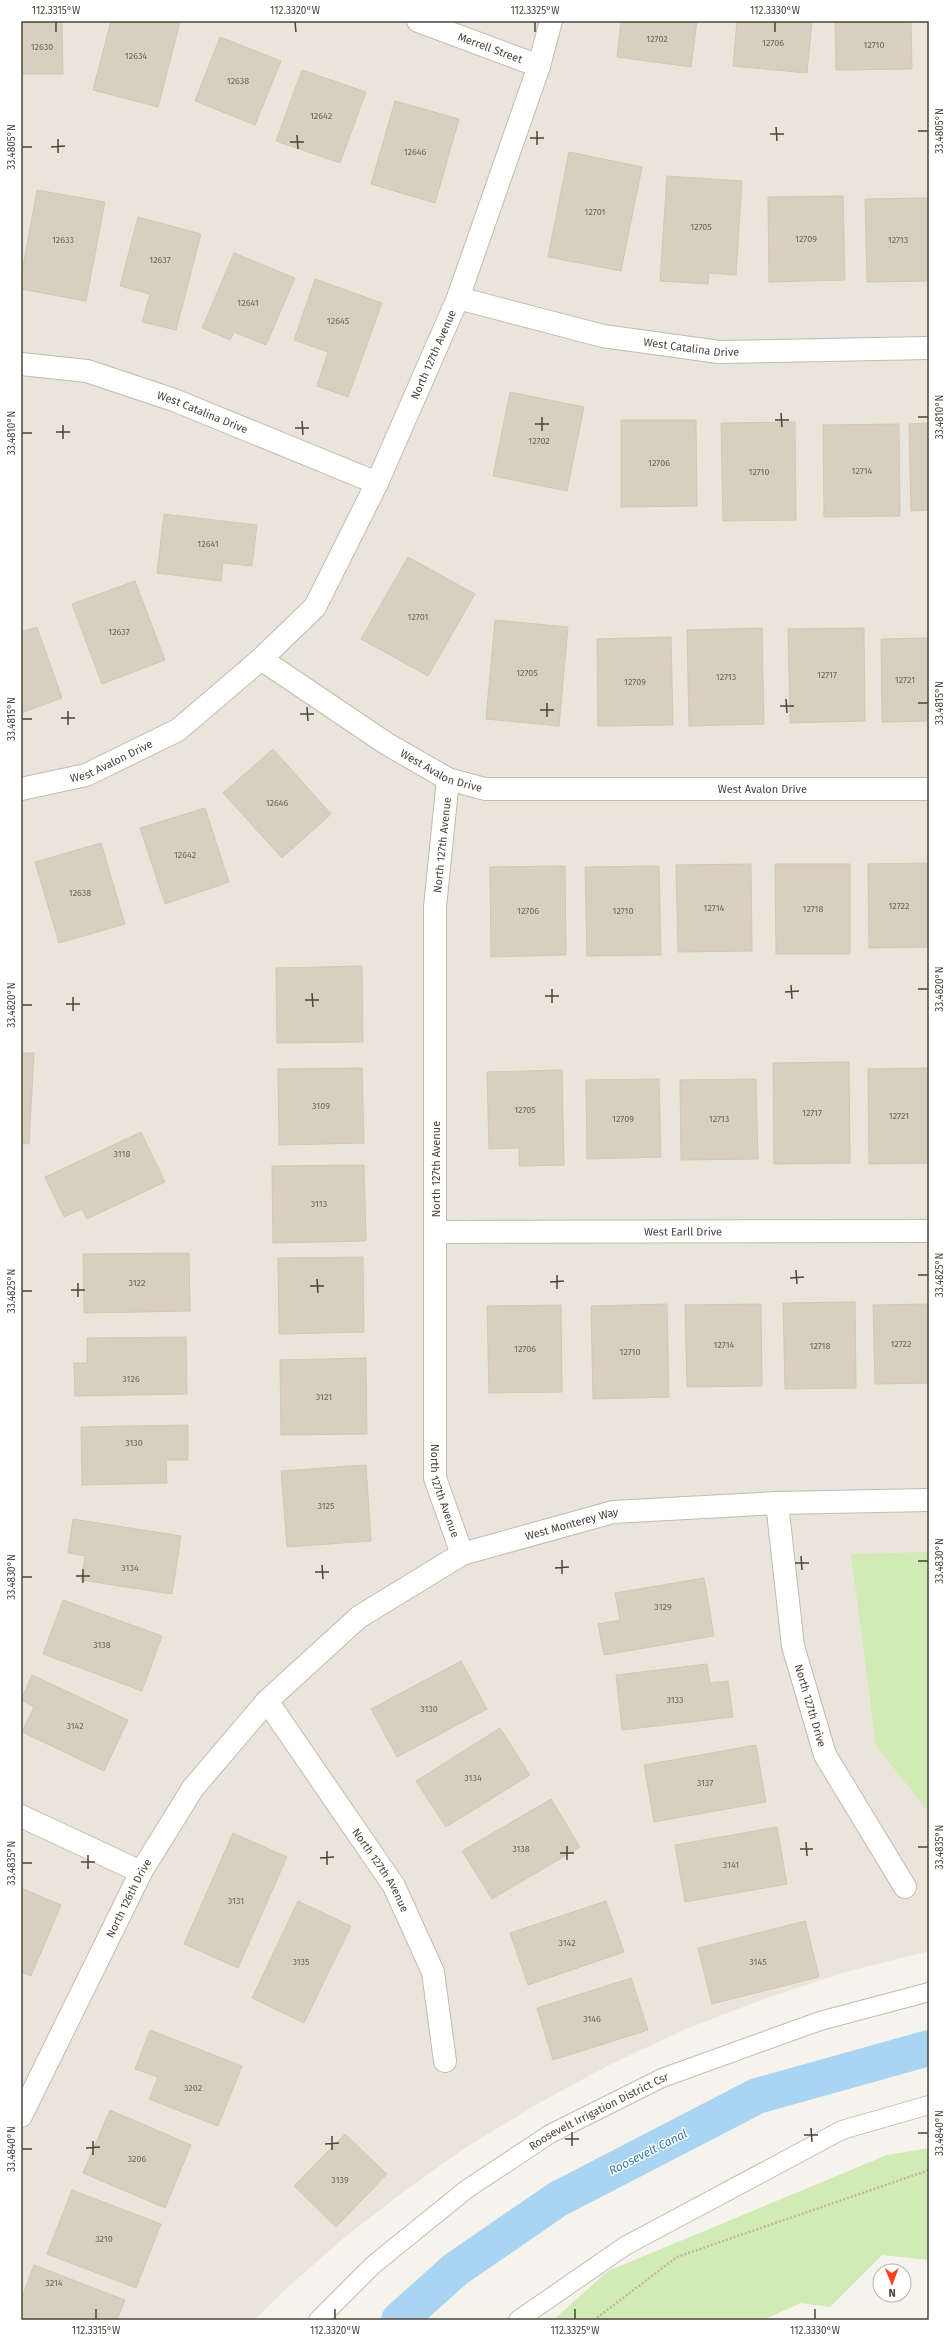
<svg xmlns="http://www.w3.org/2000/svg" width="950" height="2341" font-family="'Fira Sans',sans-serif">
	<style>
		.residential { fill: #eae5da }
		.green { fill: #d2eab5 }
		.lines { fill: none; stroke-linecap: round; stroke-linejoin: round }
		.canal { stroke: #a9d4f2; stroke-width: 36 }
		.building { fill: #d8cfc1; stroke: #d3c7b4 }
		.lane-casing { stroke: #c2bbae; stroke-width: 20 }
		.street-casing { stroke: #c2bbae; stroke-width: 24 }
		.path { stroke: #c4b79f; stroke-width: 2.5; stroke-dasharray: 2 2; stroke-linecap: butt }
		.lane { stroke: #fff; stroke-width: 18 }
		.street { stroke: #fff; stroke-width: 22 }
		.ticks { fill: none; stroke: #4b4439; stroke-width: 1.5 }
		.labels { text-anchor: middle; stroke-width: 3; stroke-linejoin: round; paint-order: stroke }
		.number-label { font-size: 9px; fill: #6e675b }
		.street-label { font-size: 11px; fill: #4b4439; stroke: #fff }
		.water-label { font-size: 12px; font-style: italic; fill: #2e7ab2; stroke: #fff }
		.neatline { fill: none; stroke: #4b4439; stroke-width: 1.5 }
		.ticks-label { font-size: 10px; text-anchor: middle; fill: #4b4439 }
	</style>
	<rect width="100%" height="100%" fill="#f6f3ec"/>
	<polygon class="residential" points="21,21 929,21 929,1951 842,1973 764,1999 686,2029 611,2064 539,2103 468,2146 406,2190 345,2237 288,2287 254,2320 21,2320"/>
	<g class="green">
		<polygon points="929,1552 929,1813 876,1745 851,1554"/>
		<polygon points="929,2148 929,2260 882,2255 830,2307 801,2303 763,2320 553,2320 608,2271 887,2155"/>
	</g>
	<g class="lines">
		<polyline class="canal" points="399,2320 456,2269 558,2199 757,2096 929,2048"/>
	</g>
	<g class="building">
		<polygon points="21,21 62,21 63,74 21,74"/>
		<polygon points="111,21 180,22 158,107 93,90"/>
		<polygon points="621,21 697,21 691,67 617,57"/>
		<polygon points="737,21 812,21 807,73 733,66"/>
		<polygon points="835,21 911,21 912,69 836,70"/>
		<polygon points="220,37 281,61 255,125 195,101"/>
		<polygon points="302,70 366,92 340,163 276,141"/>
		<polygon points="395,101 459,119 435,203 371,184"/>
		<polygon points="569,152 642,167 621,271 548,257"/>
		<polygon points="667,176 742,181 736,275 709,273 708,284 660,281"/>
		<polygon points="37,190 105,202 86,301 21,289 21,278"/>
		<polygon points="843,196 845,280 769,282 768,197"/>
		<polygon points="929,198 929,281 867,282 865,199"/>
		<polygon points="138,217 201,234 176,330 142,322 150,294 120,286"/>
		<polygon points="234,253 295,278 266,345 234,332 230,340 202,328"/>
		<polygon points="315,279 382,303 348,397 317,386 328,352 294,340"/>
		<polygon points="510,392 584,407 567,491 493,476"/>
		<polygon points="621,420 696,420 697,506 621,507"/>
		<polygon points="795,422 796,520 723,521 721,423"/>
		<polygon points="929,423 929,510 911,511 909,424"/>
		<polygon points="899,424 900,516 824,517 823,425"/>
		<polygon points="164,514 257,525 252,566 223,563 221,581 157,573"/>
		<polygon points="408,557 475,594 428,676 361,639"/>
		<polygon points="135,581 165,660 102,684 72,604"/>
		<polygon points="495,620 568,627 559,726 486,719"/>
		<polygon points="37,627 62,698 21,713 21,632"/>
		<polygon points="762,628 764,724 689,726 687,630"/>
		<polygon points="864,628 865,721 790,723 788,629"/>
		<polygon points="671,637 673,725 598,726 597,639"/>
		<polygon points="929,638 929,721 882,722 881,639"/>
		<polygon points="273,749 331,814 282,858 223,793"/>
		<polygon points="205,808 229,882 165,904 140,828"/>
		<polygon points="101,843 125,924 59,943 35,862"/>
		<polygon points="929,863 929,947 869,948 868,864"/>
		<polygon points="751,864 752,951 678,952 676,865"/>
		<polygon points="775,864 850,864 850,954 776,954"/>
		<polygon points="565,866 566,955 491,957 490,867"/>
		<polygon points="659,866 661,955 587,956 585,867"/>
		<polygon points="362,966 363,1042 277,1043 276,968"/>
		<polygon points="21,1053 34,1053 29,1144 21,1143"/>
		<polygon points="849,1062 850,1163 774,1164 773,1063"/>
		<polygon points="362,1068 364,1143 279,1145 278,1069"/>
		<polygon points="929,1068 929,1163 869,1164 868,1069"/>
		<polygon points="562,1070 564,1165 519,1166 519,1148 489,1149 487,1072"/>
		<polygon points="659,1079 661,1157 587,1159 586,1080"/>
		<polygon points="756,1079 758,1159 681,1160 680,1080"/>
		<polygon points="141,1132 165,1182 87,1219 82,1209 64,1217 45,1177"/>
		<polygon points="364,1165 366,1241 273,1243 272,1166"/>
		<polygon points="189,1253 190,1311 84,1313 83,1254"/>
		<polygon points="363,1257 364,1332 279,1334 278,1258"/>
		<polygon points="855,1302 856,1388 785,1389 783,1303"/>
		<polygon points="667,1304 669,1397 593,1399 591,1306"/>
		<polygon points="761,1304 762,1386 687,1387 685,1305"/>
		<polygon points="929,1304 929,1383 875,1384 873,1305"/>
		<polygon points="561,1305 562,1392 489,1393 487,1306"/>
		<polygon points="186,1337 187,1394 75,1396 74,1363 87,1363 87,1338"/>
		<polygon points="366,1358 367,1434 281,1435 280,1360"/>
		<polygon points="188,1425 188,1460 166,1460 167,1483 82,1485 81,1427"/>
		<polygon points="366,1465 371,1541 287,1547 281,1471"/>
		<polygon points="73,1519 181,1536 172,1594 81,1580 85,1556 68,1553"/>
		<polygon points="704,1578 714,1636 604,1655 598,1624 620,1620 615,1593"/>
		<polygon points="63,1600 162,1636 142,1691 43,1654"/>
		<polygon points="461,1661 487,1709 397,1757 371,1709"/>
		<polygon points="707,1664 710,1683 728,1681 733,1717 622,1730 616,1675"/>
		<polygon points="32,1675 128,1720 104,1771 22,1732 34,1707 21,1700"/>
		<polygon points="500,1728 530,1775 446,1827 416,1781"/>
		<polygon points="756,1745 766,1802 654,1822 644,1765"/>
		<polygon points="551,1799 580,1847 492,1899 462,1851"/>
		<polygon points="777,1827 787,1884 685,1902 675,1845"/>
		<polygon points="233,1833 287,1857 238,1968 184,1944"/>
		<polygon points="21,1888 61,1905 31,1976 21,1972"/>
		<polygon points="298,1901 351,1926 304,2023 252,1998"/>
		<polygon points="606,1901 624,1952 528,1985 510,1933"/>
		<polygon points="805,1921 819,1977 712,2004 698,1948"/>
		<polygon points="631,1978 648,2030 553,2060 537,2008"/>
		<polygon points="150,2030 242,2066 218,2126 149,2099 158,2077 135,2069"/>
		<polygon points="110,2110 191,2145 165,2208 83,2173"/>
		<polygon points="345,2134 387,2174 336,2227 294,2186"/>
		<polygon points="72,2190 161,2224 136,2288 47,2254"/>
		<polygon points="34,2265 125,2300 117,2320 21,2320 21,2300"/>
	</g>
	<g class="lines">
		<g class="lane-casing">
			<g id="lane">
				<path id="s1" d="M318 2320 373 2265 467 2189 550 2134 662 2078 820 2021 929 1992"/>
				<polyline points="518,2320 625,2246 842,2130 929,2105"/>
			</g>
		</g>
		<g class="street-casing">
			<g id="street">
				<path id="s2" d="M418 21 539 66"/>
				<path id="s3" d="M458 298 603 336 719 352 929 348"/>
				<path id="s4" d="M21 364 87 371 174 400 377 483"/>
				<path id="s5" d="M261 659 387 744 448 779 485 789H929"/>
				<path id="s6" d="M448 779 435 907V1478L462 1554"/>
				<path id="s7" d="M21 789 86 775 178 730 261 659 315 607 377 483 458 298 539 66 551 21"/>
				<path id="s8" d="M436 1232 929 1231"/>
				<path id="s9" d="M777 1503 793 1646 825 1755 905 1887"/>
				<path id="s10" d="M267 1701 394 1886 433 1972 445 2061"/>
				<polyline points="21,1816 141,1872"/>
				<path id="s11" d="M21 2116 141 1872 193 1788 267 1701 359 1617 462 1554 613 1512 777 1503 929 1500"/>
			</g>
		</g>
		<polyline class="path" points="594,2320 677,2257 929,2170"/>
		<use href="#lane" class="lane"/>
		<use href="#street" class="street"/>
	</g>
	<path class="ticks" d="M56 22V32M295 22 296 32M535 22V32M775 22V32M776 127 777 141M537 131V145M918 131H928M770 134H784M297 135 298 149M530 138H544M58 139V153M290 142H304M22 147H32M51 147 65 146M781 413 782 427M542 417V431M918 417H928M775 420H789M302 421 303 435M535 424H549M63 425V439M295 428H309M56 432H70M22 433H32M786 699 787 713M547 703V717M918 703H928M780 706H794M307 707 308 721M540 710H554M68 711V725M300 714H314M61 718H75M22 719H32M791 985 792 999M552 989V1003M918 989H928M785 992 799 991M312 993 313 1007M545 996H559M73 997V1011M305 1000H319M66 1004H80M22 1005H32M796 1270 797 1284M557 1275V1289M918 1275H928M790 1278 804 1277M317 1279 318 1293M550 1282 564 1281M78 1283V1297M310 1286H324M71 1290H85M22 1291H32M801 1556 802 1570M562 1560V1574M918 1561H928M795 1563H809M322 1565 323 1579M555 1568 569 1567M83 1569V1583M315 1572H329M76 1576H90M22 1577H32M806 1842 807 1856M567 1846V1860M918 1847H928M800 1849H813M327 1851V1865M560 1853H574M88 1855V1869M320 1858 334 1857M81 1862H95M22 1863H32M811 2128 812 2142M572 2132V2146M918 2133H928M804 2135H818M332 2136V2150M565 2139H579M93 2141V2155M325 2144 339 2143M86 2148 100 2147M22 2149H32M96 2309V2319M335 2309V2319M575 2309V2319M815 2309V2319"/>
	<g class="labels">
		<g class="number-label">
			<text x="657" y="42">12702</text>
			<text x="773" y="46">12706</text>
			<text x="874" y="48">12710</text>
			<text x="42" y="50">12630</text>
			<text x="136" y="59">12634</text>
			<text x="238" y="84">12638</text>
			<text x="321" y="119">12642</text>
			<text x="415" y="155">12646</text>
			<text x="595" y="215">12701</text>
			<text x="701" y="230">12705</text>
			<text x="806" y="242">12709</text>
			<text x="63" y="243">12633</text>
			<text x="898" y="243">12713</text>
			<text x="160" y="263">12637</text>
			<text x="248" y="306">12641</text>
			<text x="338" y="324">12645</text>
			<text x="539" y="444">12702</text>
			<text x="659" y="466">12706</text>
			<text x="862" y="474">12714</text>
			<text x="759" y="475">12710</text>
			<text x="208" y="547">12641</text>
			<text x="418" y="620">12701</text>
			<text x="119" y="635">12637</text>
			<text x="527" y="676">12705</text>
			<text x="827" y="678">12717</text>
			<text x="726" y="680">12713</text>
			<text x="905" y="683">12721</text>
			<text x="635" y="685">12709</text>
			<text x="277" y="806">12646</text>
			<text x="185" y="858">12642</text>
			<text x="80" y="896">12638</text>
			<text x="899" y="909">12722</text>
			<text x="714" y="911">12714</text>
			<text x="813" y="912">12718</text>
			<text x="528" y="914">12706</text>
			<text x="623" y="914">12710</text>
			<text x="321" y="1109">3109</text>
			<text x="525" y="1113">12705</text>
			<text x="812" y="1116">12717</text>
			<text x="899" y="1119">12721</text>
			<text x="623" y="1122">12709</text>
			<text x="719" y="1122">12713</text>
			<text x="122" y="1157">3118</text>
			<text x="319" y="1207">3113</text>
			<text x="137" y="1286">3122</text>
			<text x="901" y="1347">12722</text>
			<text x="724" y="1348">12714</text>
			<text x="820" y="1349">12718</text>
			<text x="525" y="1352">12706</text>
			<text x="630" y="1355">12710</text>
			<text x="131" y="1382">3126</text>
			<text x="324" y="1400">3121</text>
			<text x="134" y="1446">3130</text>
			<text x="326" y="1509">3125</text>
			<text x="130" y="1571">3134</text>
			<text x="663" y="1610">3129</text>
			<text x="102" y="1648">3138</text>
			<text x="675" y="1703">3133</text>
			<text x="429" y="1712">3130</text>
			<text x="75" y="1729">3142</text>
			<text x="473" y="1781">3134</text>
			<text x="705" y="1786">3137</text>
			<text x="521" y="1852">3138</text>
			<text x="731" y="1868">3141</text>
			<text x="236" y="1904">3131</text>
			<text x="567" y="1946">3142</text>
			<text x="301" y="1965">3135</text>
			<text x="758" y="1965">3145</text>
			<text x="592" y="2022">3146</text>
			<text x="193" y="2091">3202</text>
			<text x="137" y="2162">3206</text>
			<text x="340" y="2183">3139</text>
			<text x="104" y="2242">3210</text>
			<text x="54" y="2286">3214</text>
		</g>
		<g class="street-label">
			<text dy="4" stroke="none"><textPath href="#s2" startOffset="77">Merrell Street</textPath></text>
			<text dy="4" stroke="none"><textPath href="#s3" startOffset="239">West Catalina Drive</textPath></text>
			<text dy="4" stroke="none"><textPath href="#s7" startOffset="632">North 127th Avenue</textPath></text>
			<text dy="4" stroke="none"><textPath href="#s4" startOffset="189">West Catalina Drive</textPath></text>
			<text dy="4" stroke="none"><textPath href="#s7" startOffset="95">West Avalon Drive</textPath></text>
			<text dy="4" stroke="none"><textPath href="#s5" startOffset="213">West Avalon Drive</textPath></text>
			<text dy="4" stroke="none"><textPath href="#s5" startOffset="538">West Avalon Drive</textPath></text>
			<text transform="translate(442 845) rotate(-84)" y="4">North 127th Avenue</text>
			<text transform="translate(436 1169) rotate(-90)" y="4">North 127th Avenue</text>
			<text dy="4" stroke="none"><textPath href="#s8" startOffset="247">West Earll Drive</textPath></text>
			<text dy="4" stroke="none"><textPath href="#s6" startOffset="714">North 127th Avenue</textPath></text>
			<text dy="4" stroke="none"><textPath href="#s11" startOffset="844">West Monterey Way</textPath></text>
			<text dy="4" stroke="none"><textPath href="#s9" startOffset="206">North 127th Drive</textPath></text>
			<text dy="4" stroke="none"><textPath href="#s10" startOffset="204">North 127th Avenue</textPath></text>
			<text dy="4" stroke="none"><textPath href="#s11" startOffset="243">North 126th Drive</textPath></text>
			<text dy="4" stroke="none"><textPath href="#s1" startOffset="352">Roosevelt Irrigation District Csr</textPath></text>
		</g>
		<g class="water-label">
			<text transform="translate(648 2152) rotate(-27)" y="4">Roosevelt Canal</text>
		</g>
	</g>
	<rect width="950" height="2341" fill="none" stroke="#ffffff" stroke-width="44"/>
	<g transform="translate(892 2283) rotate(179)"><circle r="19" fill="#ffffff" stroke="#b7b4b0"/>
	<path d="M0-3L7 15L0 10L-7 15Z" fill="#fc3f1d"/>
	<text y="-6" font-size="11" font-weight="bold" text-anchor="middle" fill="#4b4439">N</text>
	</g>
	<rect x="22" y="22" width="906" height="2297" class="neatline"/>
	<g class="ticks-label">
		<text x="56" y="14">112.3315°W</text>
		<text x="295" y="14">112.3320°W</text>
		<text x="535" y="14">112.3325°W</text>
		<text x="775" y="14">112.3330°W</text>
		<text transform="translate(939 131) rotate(-90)" y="4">33.4805°N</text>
		<text transform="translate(11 147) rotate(-90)" y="4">33.4805°N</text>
		<text transform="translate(939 417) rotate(-90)" y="4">33.4810°N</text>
		<text transform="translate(11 433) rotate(-90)" y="4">33.4810°N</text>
		<text transform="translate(939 703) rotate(-90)" y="4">33.4815°N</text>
		<text transform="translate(11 719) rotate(-90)" y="4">33.4815°N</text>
		<text transform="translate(939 989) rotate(-90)" y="4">33.4820°N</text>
		<text transform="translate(11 1005) rotate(-90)" y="4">33.4820°N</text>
		<text transform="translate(939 1275) rotate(-90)" y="4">33.4825°N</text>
		<text transform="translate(11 1291) rotate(-90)" y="4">33.4825°N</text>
		<text transform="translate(939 1561) rotate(-90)" y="4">33.4830°N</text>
		<text transform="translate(11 1577) rotate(-90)" y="4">33.4830°N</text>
		<text transform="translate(939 1847) rotate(-90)" y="4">33.4835°N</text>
		<text transform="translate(11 1863) rotate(-90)" y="4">33.4835°N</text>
		<text transform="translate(939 2133) rotate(-90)" y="4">33.4840°N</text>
		<text transform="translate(11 2149) rotate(-90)" y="4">33.4840°N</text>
		<text x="96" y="2334">112.3315°W</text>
		<text x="335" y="2334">112.3320°W</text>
		<text x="575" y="2334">112.3325°W</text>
		<text x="815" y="2334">112.3330°W</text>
	</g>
</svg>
